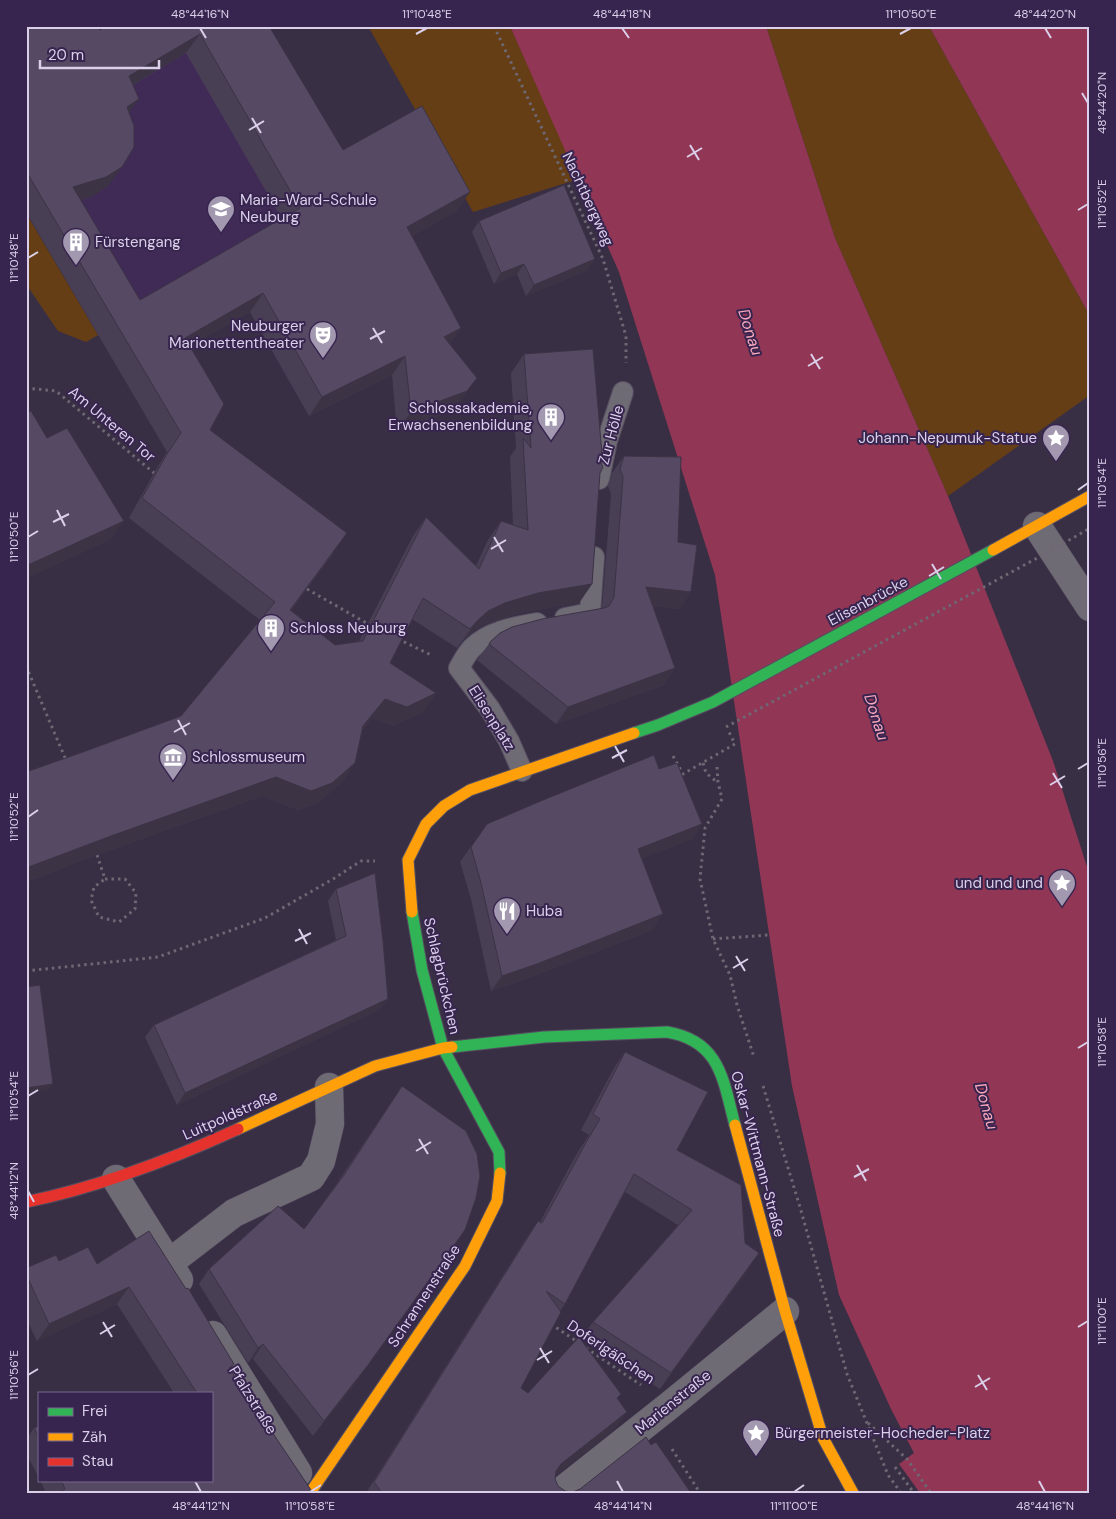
<svg xmlns="http://www.w3.org/2000/svg" width="1116" height="1519" font-family="'DM Sans',sans-serif">
	<style>
		.built { fill: #402b57 }
		.green { fill: #663e15 }
		.water { fill: #923655 }
		.lines { fill: none; stroke-linecap: round; stroke-linejoin: round }
		.lane-casing { stroke: #564e61; stroke-width: 22 }
		.street-casing { stroke: #564e61; stroke-width: 29 }
		.fast-casing { stroke: #564e61; stroke-width: 13 }
		.slow-casing { stroke: #564e61; stroke-width: 13 }
		.jam-casing { stroke: #564e61; stroke-width: 13 }
		.path { stroke: #6d6873; stroke-width: 3; stroke-dasharray: 2.5 4; stroke-linecap: butt }
		.lane { stroke: #6f6b75; stroke-width: 20 }
		.street { stroke: #6f6b75; stroke-width: 28 }
		.fast { stroke: #30b455; stroke-width: 11 }
		.slow { stroke: #ff9f0a; stroke-width: 11 }
		.jam { stroke: #e5322d; stroke-width: 11 }
		.path-bridge { stroke: #6d6873; stroke-width: 3; stroke-dasharray: 2.5 4; stroke-linecap: butt }
		.wall { fill: #493f55; fill-rule: evenodd }
		.shaded-wall { fill: #3c3345 }
		.building { fill: #554963; stroke: #3c3345; fill-rule: evenodd }
		.ticks { fill: none; stroke: #dad0ea; stroke-width: 2 }
		.labels { text-anchor: middle; stroke-width: 4; stroke-linejoin: round; paint-order: stroke }
		.street-label { font-size: 15px; fill: #dad0ea; stroke: #38254f }
		.poi-label { font-size: 15px; fill: #dad0ea; stroke: #38254f; text-anchor: start }
		.water-label { font-size: 16px; font-style: italic; fill: #faa8bc; stroke: #38254f }
		.neatline { fill: none; stroke: #dad0ea; stroke-width: 2 }
		.ticks-label { font-size: 12px; text-anchor: middle; fill: #dad0ea }
	</style>
	<rect width="100%" height="100%" fill="#392f45"/>
	<polygon class="built" points="74,26 244,26 448,347 309,416 263,336 295,317 282,294 155,366 74,202 93,196 108,186"/>
	<g class="green">
		<polygon points="368,26 510,26 579,179 473,212"/>
		<polygon points="766,26 929,26 1090,316 1090,395 948,496 835,238"/>
		<polygon points="26,213 98,335 86,342 58,331 26,284"/>
	</g>
	<g class="water">
		<polygon points="510,26 766,26 835,238 948,496 1053,761 1090,876 1090,1493 920,1493 899,1464 914,1453 891,1409 839,1295 792,1086 715,575 619,272"/>
		<polygon points="929,26 1090,26 1090,316"/>
	</g>
	<g class="lines">
		<g class="lane-casing">
			<g id="lane">
				<polyline points="599,479 607,441 623,392"/>
				<polyline points="565,618 590,613 594,557"/>
				<path d="M522 771 509 741 490 709 459 668C463 661 467 653 472 648 489 631 515 627 537 623"/>
			</g>
		</g>
		<g class="street-casing">
			<g id="street">
				<polyline points="1037,526 1090,607"/>
				<polyline points="116,1179 179,1280"/>
				<polyline points="169,1263 234,1213 311,1177 321,1161 330,1124 329,1087"/>
				<polyline points="213,1335 298,1473"/>
				<polyline points="559,1493 670,1405 785,1311"/>
			</g>
		</g>
		<g class="fast-casing">
			<g id="fast">
				<polyline points="634,733 658,725 713,702 993,550"/>
				<polyline points="412,912 422,970 443,1048 499,1152 500,1173"/>
				<path d="M452 1047 544 1037 667 1032C721 1041 723 1081 735 1125"/>
			</g>
		</g>
		<g class="slow-casing">
			<g id="slow">
				<polyline points="993,550 1090,496"/>
				<polyline points="412,912 408,860 426,824 444,806 470,790 634,733"/>
				<polyline points="735,1125 785,1311 823,1438 853,1493"/>
				<polyline points="238,1129 375,1066 443,1048 452,1047"/>
				<polyline points="310,1493 465,1266 497,1201 500,1173"/>
			</g>
		</g>
		<g class="jam-casing">
			<path id="jam" d="M26 1202C100 1187 170 1160 238 1129"/>
		</g>
		<g class="path">
			<polyline points="494,26 603,259 626,336 626,363"/>
			<polyline points="26,388 56,391 154,473"/>
			<polyline points="307,589 368,624"/>
			<polyline points="398,639 431,655"/>
			<polyline points="26,666 66,760"/>
			<polyline points="673,756 683,774 735,744 729,732"/>
			<polyline points="703,763 706,773 717,782"/>
			<polyline points="717,767 718,782 722,799 705,828 700,879 713,939 730,975 737,1005 754,1057"/>
			<polyline points="97,855 105,879"/>
			<polygon points="105,879 125,879 136,893 135,909 119,922 99,917 91,900 94,887"/>
			<polyline points="713,939 769,935"/>
			<polyline points="26,971 158,957 265,918 333,879 361,861 375,861"/>
			<polyline points="763,1086 800,1207 847,1374 888,1475 901,1493"/>
			<polyline points="551,1324 579,1343"/>
			<polyline points="586,1348 641,1385"/>
			<polyline points="868,1423 907,1459 931,1493"/>
			<polyline points="672,1449 700,1493"/>
			<polyline points="895,1467 914,1493"/>
		</g>
		<use href="#lane" class="lane"/>
		<use href="#street" class="street"/>
		<use href="#fast" class="fast"/>
		<use href="#slow" class="slow"/>
		<use href="#jam" class="jam"/>
		<polyline class="path-bridge" points="726,727 1052,550 1090,528"/>
	</g>
	<g class="wall">
		<path d="M26 26 100 30 269 26 343 150 457 211 412 236 461 328 450 344 454 410 397 431 392 375 309 416 250 312 190 346 210 430 334 552 291 610 335 645 359 641 413 536 426 517 476 566 488 540 501 521 513 525 510 457 516 448 511 373 524 354 600 473 592 584 579 603 524 612 492 622 475 630 463 640 457 648 412 619 390 663 436 693 423 712 393 726 372 718 362 730 355 763 342 782 319 802 298 810 262 796 97 855 26 882V772L83 752 181 716 260 620 129 518 154 473 167 452 26 212ZM186 53 282 219 140 300 80 200 93 196 108 186 129 113 133 85Z"/>
		<polygon points="479,221 588,270 526,296 517,274 494,284 472,232"/>
		<polygon points="624,456 678,542 691,592 679,609 653,606 664,685 556,724 477,660 491,641 602,608 611,494 608,486 612,473"/>
		<polygon points="659,769 702,824 692,839 642,858 653,930 526,979 491,991 471,899 460,862 487,824"/>
		<polygon points="336,889 379,1010 177,1105 145,1037 154,1025 336,940 328,901"/>
		<polygon points="625,1052 677,1150 745,1243 748,1270 660,1389 581,1338 593,1322 678,1225 625,1192 565,1304 560,1311 521,1388 528,1393 618,1399 616,1428 555,1476 555,1479 558,1486 565,1491 573,1492 580,1489 651,1445 691,1493 366,1493 527,1237 538,1221 540,1222 576,1155 589,1135 581,1130 614,1068"/>
		<polygon points="402,1086 358,1380 313,1436 253,1359 248,1363 199,1284 209,1269 304,1229 337,1183"/>
		<polygon points="59,1261 97,1264 234,1364 230,1370 313,1493 46,1493 40,1480 211,1480 211,1393 174,1393 117,1304 37,1341 26,1318 26,1268"/>
		<polygon points="39,1426 39,1478 26,1453 26,1440 34,1428"/>
	</g>
	<g class="shaded-wall">
		<polygon points="200,34 186,53 115,95 129,76"/>
		<polygon points="139,99 125,118 127,107"/>
		<polygon points="122,167 108,186 93,196 60,206 73,187"/>
		<polygon points="470,192 457,211 394,246 407,227"/>
		<polygon points="595,259 588,270 526,296 534,285"/>
		<polygon points="524,264 517,274 494,284 501,273"/>
		<polygon points="263,293 250,312 172,357 185,338"/>
		<polygon points="461,328 448,347 444,337"/>
		<polygon points="405,356 392,375 309,416 322,397"/>
		<polygon points="477,378 454,410 397,431 411,412"/>
		<polygon points="124,521 110,540 26,579 26,566"/>
		<polygon points="592,584 579,603 524,612 492,622 475,630 463,640 457,648 477,621 488,611 505,603 538,593"/>
		<polygon points="646,587 691,592 679,609 635,604"/>
		<polygon points="675,668 664,685 556,724 568,707"/>
		<polygon points="436,693 423,712 393,726 372,718 349,745 363,726 385,699"/>
		<polygon points="355,763 342,782 319,802 298,810 262,796 97,855 26,882 26,868 111,836 276,777"/>
		<polygon points="702,824 692,839 627,864 638,849"/>
		<polygon points="663,914 653,930 526,979 491,991 502,976"/>
		<polygon points="388,999 379,1010 177,1105 185,1093"/>
		<polygon points="53,1084 49,1090 26,1093 26,1088"/>
		<polygon points="465,1230 358,1380 313,1436 324,1421"/>
		<polygon points="759,1253 748,1270 660,1389 671,1373"/>
		<polygon points="129,1287 117,1304 37,1341 49,1324"/>
		<polygon points="263,1344 253,1359 248,1363 258,1348"/>
		<polygon points="627,1412 616,1428 549,1481 561,1464"/>
	</g>
	<g class="building">
		<path d="M26 26H98L100 30 106 26H269L343 150 422 106 470 192 407 227 461 328 444 337 477 378 467 391 411 412 405 356 322 397 263 293 185 338 224 404 210 430 347 533 290 610 335 645 363 641 426 517 479 569 501 521 528 530 523 438 531 448 524 354 593 349 602 454 601 463 603 467 600 473 592 584 538 593 505 603 488 611 477 621 470 629 423 598 390 663 436 693 407 707 385 699 363 726 355 763 332 783 311 791 276 777 111 836 26 868V772L83 752 181 716 275 602 142 498 167 454 181 433 26 171ZM200 34 300 208 140 300 73 187 106 177 122 167 134 147V126L127 107 139 99 129 76Z"/>
		<polygon points="564,185 595,259 534,285 524,264 501,273 479,221"/>
		<polygon points="31,411 47,438 67,428 124,521 26,566 26,413"/>
		<polygon points="624,456 681,457 678,542 697,545 691,592 646,587 675,668 568,707 489,644 491,641 500,633 512,627 542,619 604,608 609,606 614,597 623,477 620,469"/>
		<polygon points="654,755 659,769 677,763 702,824 638,849 663,914 537,964 502,976 481,883 471,847 487,824 543,800"/>
		<polygon points="375,873 383,941 388,999 185,1093 154,1025 346,936 336,889"/>
		<polygon points="40,985 53,1084 26,1088 26,987"/>
		<polygon points="625,1052 708,1092 677,1150 741,1185 745,1243 759,1253 671,1373 593,1322 692,1210 634,1174 565,1304 546,1291 561,1312 521,1388 528,1393 579,1337 621,1394 617,1398 627,1412 561,1464 556,1471 555,1479 558,1486 565,1491 573,1492 580,1489 646,1437 651,1445 656,1442 691,1493 382,1493 374,1482 538,1221 542,1223 588,1139 600,1119 593,1114"/>
		<polygon points="402,1086 466,1131 477,1154 480,1176 476,1198 465,1230 368,1365 324,1421 263,1344 258,1348 209,1269 278,1206 304,1229 344,1175"/>
		<polygon points="149,1231 186,1289 188,1288 234,1364 229,1368 313,1493 58,1493 65,1489 61,1480 211,1480 211,1393 197,1393 129,1287 49,1324 26,1274 26,1268 56,1255 59,1261 88,1247 97,1264"/>
		<polygon points="39,1426 39,1437 34,1428"/>
	</g>
	<path class="ticks" d="M200 28 206 38M622 28 629 38M1045 28 1051 38M416 34 427 28M900 34 911 28M1082 93 1088 103M252 118 261 133M249 130 264 121M690 145 699 160M687 157 702 148M1078 210 1088 204M28 258 38 252M373 328 382 343M370 339 385 331M811 354 820 369M808 366 823 357M1078 490 1088 483M57 510 65 526M53 522 69 514M28 537 38 531M494 537 503 552M491 549 506 540M932 564 941 579M929 576 944 567M178 720 186 735M174 732 190 723M615 746 624 762M612 758 627 750M1078 769 1088 763M1053 773 1062 788M1050 785 1065 776M28 817 38 810M299 929 307 944M295 941 311 933M736 956 745 971M733 968 748 959M1078 1048 1088 1042M28 1096 38 1090M419 1139 428 1154M416 1151 431 1142M857 1165 866 1181M854 1177 869 1169M28 1191 34 1202M103 1322 112 1337M1078 1327 1088 1321M100 1334 115 1325M540 1348 549 1363M537 1360 552 1351M28 1375 38 1369M978 1375 987 1390M975 1387 990 1378M195 1481 201 1492M617 1481 623 1492M1039 1481 1045 1492M310 1492 321 1485M794 1492 804 1485"/>
	<defs>
		<g id="school-pin" transform="scale(1.4375)"><path d="M0 17L-7.5 6A9.5 9.5 0 1 1 7.5 6Z" fill="#a298b0" stroke="#38254f"/><path d="M0-5L7-2L0 1L-7-2ZM-4 1L0 2.5L4 1V4Q0 6-4 4Z" fill="#fff"/></g>
		<g id="building-pin" transform="scale(1.4375)"><path d="M0 17L-7.5 6A9.5 9.5 0 1 1 7.5 6Z" fill="#a298b0" stroke="#38254f"/><path d="M-4-6H4V6H1V3H-1V6H-4ZM-2.5-4.3h1.7v1.8h-1.7ZM.8-4.3h1.7v1.8H.8ZM-2.5-1h1.7V.8h-1.7ZM.8-1h1.7V.8H.8Z" fill="#fff"/></g>
		<g id="theatre-pin" transform="scale(1.4375)"><path d="M0 17L-7.5 6A9.5 9.5 0 1 1 7.5 6Z" fill="#a298b0" stroke="#38254f"/><path d="M-5-5.5Q0-4 5-5.5V0Q5 5 0 6Q-5 5-5 0ZM-3.3-2.5H-1v1.5H-3.3ZM1-2.5H3.3v1.5H1ZM-2.8 1Q0 5.5 2.8 1Z" fill="#fff"/></g>
		<g id="sight-pin" transform="scale(1.4375)"><path d="M0 17L-7.5 6A9.5 9.5 0 1 1 7.5 6Z" fill="#a298b0" stroke="#38254f"/><path d="M0-6L1.8-2.2L6-1.7L2.9 1.2L3.7 5.4L0 3.3L-3.7 5.4L-2.9 1.2L-6-1.7L-1.8-2.2Z" fill="#fff"/></g>
		<g id="museum-pin" transform="scale(1.4375)"><path d="M0 17L-7.5 6A9.5 9.5 0 1 1 7.5 6Z" fill="#a298b0" stroke="#38254f"/><path d="M0-6L6-3V-2H-6V-3ZM-5-1h2V3h-2ZM-1-1h2V3h-2ZM3-1h2V3H3ZM-6 4H6V6H-6Z" fill="#fff"/></g>
		<g id="restaurant-pin" transform="scale(1.4375)"><path d="M0 17L-7.5 6A9.5 9.5 0 1 1 7.5 6Z" fill="#a298b0" stroke="#38254f"/><path d="M-5-6h1v4h1v-4h1v4h1v-4h1v5L-1.5 .5V6h-2V.5L-5-1ZM5-6V6H3V1.5H1.5Q1.5-4 5-6Z" fill="#fff"/></g>
	</defs>
	<g fill-rule="evenodd">
		<use href="#school-pin" x="221" y="209"/>
		<use href="#building-pin" x="76" y="242"/>
		<use href="#theatre-pin" x="323" y="335"/>
		<use href="#building-pin" x="551" y="417"/>
		<use href="#sight-pin" x="1056" y="438"/>
		<use href="#building-pin" x="271" y="628"/>
		<use href="#museum-pin" x="173" y="757"/>
		<use href="#sight-pin" x="1062" y="883"/>
		<use href="#restaurant-pin" x="507" y="911"/>
		<use href="#sight-pin" x="756" y="1433"/>
	</g>
	<g class="labels">
		<g class="street-label">
			<text transform="translate(588 199) rotate(65)" y="5">Nachtbergweg</text>
			<text transform="translate(112 424) rotate(40)" y="5">Am Unteren Tor</text>
			<text transform="translate(611 435) rotate(-75)" y="5">Zur Hölle</text>
			<text transform="translate(868 601) rotate(-28)" y="5">Elisenbrücke</text>
			<text transform="translate(492 718) rotate(58)" y="5">Elisenplatz</text>
			<text transform="translate(442 976) rotate(77)" y="5">Schlagbrückchen</text>
			<text transform="translate(230 1115) rotate(-24)" y="5">Luitpoldstraße</text>
			<text transform="translate(758 1154) rotate(75)" y="5">Oskar-Wittmann-Straße</text>
			<text transform="translate(424 1296) rotate(-57)" y="5">Schrannenstraße</text>
			<text transform="translate(611 1352) rotate(34)" y="5">Doferlgäßchen</text>
			<text transform="translate(253 1400) rotate(58)" y="5">Pfalzstraße</text>
			<text transform="translate(673 1402) rotate(-39)" y="5">Marienstraße</text>
		</g>
		<g class="poi-label">
			<text x="240" y="205">Maria-Ward-Schule<tspan x="240" dy="17">Neuburg</tspan></text>
			<text x="95" y="247">Fürstengang</text>
			<text x="304" y="331" text-anchor="end">Neuburger<tspan x="304" dy="17">Marionettentheater</tspan></text>
			<text x="532" y="413" text-anchor="end">Schlossakademie,<tspan x="532" dy="17">Erwachsenenbildung</tspan></text>
			<text x="1037" y="443" text-anchor="end">Johann-Nepumuk-Statue</text>
			<text x="290" y="633">Schloss Neuburg</text>
			<text x="192" y="762">Schlossmuseum</text>
			<text x="1043" y="888" text-anchor="end">und und und</text>
			<text x="526" y="916">Huba</text>
			<text x="775" y="1438">Bürgermeister-Hocheder-Platz</text>
		</g>
		<g class="water-label">
			<text transform="translate(751 332) rotate(72)" y="6">Donau</text>
			<text transform="translate(877 717) rotate(72)" y="6">Donau</text>
			<text transform="translate(987 1106) rotate(74)" y="6">Donau</text>
		</g>
	</g>
	<rect width="1116" height="1519" fill="none" stroke="#38254f" stroke-width="55"/>
	<rect x="38" y="1392" width="175" height="90" fill="#38254f" stroke="#79698d"/>
	<rect x="48" y="1408" width="25" height="8" fill="#30b455" stroke="#79698d"/>
	<text x="82" y="1416" font-size="15" fill="#dad0ea">Frei</text>
	<rect x="48" y="1433" width="25" height="8" fill="#ff9f0a" stroke="#79698d"/>
	<text x="82" y="1442" font-size="15" fill="#dad0ea">Zäh</text>
	<rect x="48" y="1458" width="25" height="8" fill="#e5322d" stroke="#79698d"/>
	<text x="82" y="1466" font-size="15" fill="#dad0ea">Stau</text>
	<path d="M40 60v8h119v-8" fill="none" stroke="#dad0ea" stroke-width="2.5"/>
	<text x="48" y="60" font-size="15" fill="#dad0ea" stroke="#38254f" stroke-width="4" paint-order="stroke">20 m</text>
	<rect x="28" y="28" width="1060" height="1464" class="neatline"/>
	<g class="ticks-label">
		<text x="200" y="18">48°44'16"N</text>
		<text x="427" y="18">11°10'48"E</text>
		<text x="622" y="18">48°44'18"N</text>
		<text x="911" y="18">11°10'50"E</text>
		<text x="1045" y="18">48°44'20"N</text>
		<text transform="translate(1102 103) rotate(-90)" y="4">48°44'20"N</text>
		<text transform="translate(1102 204) rotate(-90)" y="4">11°10'52"E</text>
		<text transform="translate(14 258) rotate(-90)" y="4">11°10'48"E</text>
		<text transform="translate(1102 483) rotate(-90)" y="4">11°10'54"E</text>
		<text transform="translate(14 537) rotate(-90)" y="4">11°10'50"E</text>
		<text transform="translate(1102 763) rotate(-90)" y="4">11°10'56"E</text>
		<text transform="translate(14 817) rotate(-90)" y="4">11°10'52"E</text>
		<text transform="translate(1102 1042) rotate(-90)" y="4">11°10'58"E</text>
		<text transform="translate(14 1096) rotate(-90)" y="4">11°10'54"E</text>
		<text transform="translate(14 1191) rotate(-90)" y="4">48°44'12"N</text>
		<text transform="translate(1102 1321) rotate(-90)" y="4">11°11'00"E</text>
		<text transform="translate(14 1375) rotate(-90)" y="4">11°10'56"E</text>
		<text x="201" y="1510">48°44'12"N</text>
		<text x="310" y="1510">11°10'58"E</text>
		<text x="623" y="1510">48°44'14"N</text>
		<text x="794" y="1510">11°11'00"E</text>
		<text x="1045" y="1510">48°44'16"N</text>
	</g>
</svg>
